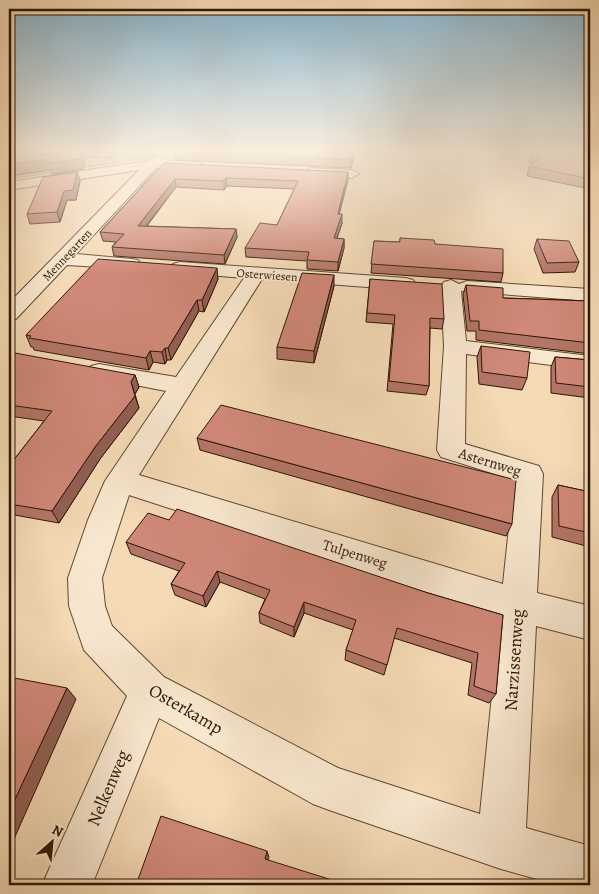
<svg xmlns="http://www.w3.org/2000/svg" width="599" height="894" font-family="Alegreya,serif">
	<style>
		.green { fill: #b6c192; stroke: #726c4b }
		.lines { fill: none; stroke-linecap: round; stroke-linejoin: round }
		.minor-casing { stroke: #5f4730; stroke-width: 2 }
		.minor { fill: #f8e7cf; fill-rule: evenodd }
		.wall { fill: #b37567; stroke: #2d1604 }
		.shaded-wall { fill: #925f54; stroke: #2d1604 }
		.building { fill: #d08878; stroke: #2d1604 }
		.labels { text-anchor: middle; stroke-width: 4; stroke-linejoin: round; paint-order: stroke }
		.far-street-label { font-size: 12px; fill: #2d1604; stroke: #f8e7cf }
		.street-label { font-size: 15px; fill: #2d1604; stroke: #f8e7cf }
		.near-street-label { font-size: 18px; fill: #2d1604; stroke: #f8e7cf }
	</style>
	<rect width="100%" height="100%" fill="#f5dab5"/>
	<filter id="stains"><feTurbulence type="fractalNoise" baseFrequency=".004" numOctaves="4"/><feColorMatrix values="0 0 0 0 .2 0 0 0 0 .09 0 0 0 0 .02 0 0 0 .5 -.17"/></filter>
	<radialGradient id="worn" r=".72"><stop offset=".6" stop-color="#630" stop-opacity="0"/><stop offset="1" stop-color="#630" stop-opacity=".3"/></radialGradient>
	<polygon class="green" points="9,150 160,150 152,157 9,179"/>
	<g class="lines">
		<g class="minor-casing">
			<g id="minor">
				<polygon points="499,150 512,150 515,154 509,158 505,157"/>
				<polygon points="156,156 161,157 162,160 198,162 205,166 198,170 156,168 76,254 132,259 138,260 141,264 138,268 132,269 67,265 16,319 9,321 9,303 139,170 9,190 9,182 148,161"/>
				<polygon points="311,168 352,170 359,174 352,178 306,175 304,172"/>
				<path d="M180 262 406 278 413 280 416 284 413 288 406 290 262 279 139 475 503 584 514 480 441 457 437 450 444 346 441 286 444 282 451 280 459 284 467 281 590 289V301L461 291 466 341 590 356V370L466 354 465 444 539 466 543 474 537 593 590 606V640L536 626 526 828 590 846V885H558L501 869 329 810 313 804 159 718 92 885H42L127 696 84 650 69 606 68 578 88 520 105 481 166 391 99 378 91 376 87 371 91 366 99 364 176 377 244 278 173 272 171 268 173 264ZM129 495 500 616 480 814 338 768 164 677 112 626 105 606 102 578Z"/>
			</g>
		</g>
		<use href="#minor" class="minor"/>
	</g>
	<g class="wall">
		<polygon points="9,150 138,150 135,153 117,152 112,158 85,157 83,169 52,174 51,170 9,176"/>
		<polygon points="531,150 590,150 590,189 527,176 529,166 533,163 529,163 532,154 530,154"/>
		<polygon points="173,151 353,151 353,160 351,168 175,160"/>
		<polygon points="164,163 348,180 339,214 342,223 337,238 344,239 344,248 338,271 307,269 307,261 246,257 245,248 277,225 294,189 227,186 224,190 176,187 147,226 236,229 237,237 225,264 114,256 112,247 116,242 103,241 100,232"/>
		<polygon points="77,172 80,181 76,200 67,200 60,222 30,224 27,214"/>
		<polygon points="400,238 435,244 503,273 501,282 371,273 374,241 400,242"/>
		<polygon points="537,239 579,262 575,272 543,273 534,249"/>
		<polygon points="218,279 204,312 199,311 171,360 167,360 165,364 153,362 149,370 34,350 33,347 31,347 26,335"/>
		<polygon points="370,279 444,319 442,329 430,328 429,386 426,395 387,391 393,324 366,322"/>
		<polygon points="466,285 503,298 590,301 590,354 476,340 476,331 467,331 463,295"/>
		<polygon points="334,286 314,363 277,359 277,347"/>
		<polygon points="481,346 527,378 522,390 479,384 477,357"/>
		<polygon points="555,357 590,360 590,398 551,393 551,367"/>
		<polygon points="9,359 135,375 139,387 135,394 139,408 100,459 59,523 9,514 9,466 44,421 9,416"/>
		<polygon points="197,438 512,524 506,536 200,450"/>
		<polygon points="558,485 590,492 590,547 552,537 552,497"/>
		<polygon points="169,520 428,593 503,615 496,694 489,703 468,695 472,663 394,638 384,675 345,660 346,650 353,630 304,613 294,637 260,623 259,613 265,599 220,582 206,607 175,595 171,584 179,571 131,554 126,542"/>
	</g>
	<g class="shaded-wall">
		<polygon points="82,150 84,150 85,157 83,169 52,174 51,170 9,176 9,164"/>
		<polygon points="110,150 117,150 117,152 112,158"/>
		<polygon points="353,151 353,160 351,168 351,160"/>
		<polygon points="77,172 80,181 76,200 67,200 60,222 57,212 64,191"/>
		<polygon points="348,172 348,180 337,222 338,214"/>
		<polygon points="226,178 227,186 224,190 224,181"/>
		<polygon points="175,179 176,187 140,234 138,226"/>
		<polygon points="342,214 342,223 334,247 334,238"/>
		<polygon points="236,229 237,237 225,264 224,255"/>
		<polygon points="344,239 344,248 338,271 338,262"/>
		<polygon points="217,268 218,279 204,312 202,300"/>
		<polygon points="334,275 334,286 314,363 314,351"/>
		<polygon points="197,300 199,311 171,360 168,348"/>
		<polygon points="165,348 167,360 165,364 162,352"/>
		<polygon points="150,351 153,362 149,370 146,358"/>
		<polygon points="135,375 139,387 135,394 131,382"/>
		<polygon points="135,396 139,408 100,459 59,523 52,511 95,447"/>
		<polygon points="217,571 220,582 206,607 203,596"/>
		<polygon points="304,602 304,613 294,637 294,627"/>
		<polygon points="67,688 76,699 10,848 14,850 9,862 9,812"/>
		<polygon points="267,851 269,857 267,864 265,859"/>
	</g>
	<g class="building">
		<polygon points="9,150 82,150 80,159 49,163 50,159 9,164"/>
		<polygon points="174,150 331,150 353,151 351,160 173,151"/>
		<polygon points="535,150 590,150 590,179 529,166 543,155 532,153"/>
		<polygon points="164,163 348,172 338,214 342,214 334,238 344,239 338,262 307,260 309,252 245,248 260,223 277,225 298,181 226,178 224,181 175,179 138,226 236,229 224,255 112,247 124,234 100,232"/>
		<polygon points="77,172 73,190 64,191 57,212 27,214 43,177"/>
		<polygon points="400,238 434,240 435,244 503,249 503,273 371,264 374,241 400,242"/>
		<polygon points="537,239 569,241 579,262 547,263"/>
		<polygon points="98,259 217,268 202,300 197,300 168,348 165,348 162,352 150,351 146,358 29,338 31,336 26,335"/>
		<polygon points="302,273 334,275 314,351 277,347"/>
		<polygon points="370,279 442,284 444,319 430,318 429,386 389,381 395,315 367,313"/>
		<polygon points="466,285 503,288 503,298 590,301 590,343 479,330 479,321 470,321"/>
		<polygon points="481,346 530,352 527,378 482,372"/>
		<polygon points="15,353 135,375 131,382 135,396 95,447 52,511 9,504 9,466 52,411 9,405 9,359"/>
		<polygon points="555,357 590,360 590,387 556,383"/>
		<polygon points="221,405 516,480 512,524 197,438"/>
		<polygon points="558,485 590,492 590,533 559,526"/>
		<polygon points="177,509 428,593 503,615 496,694 474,686 478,653 397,628 387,665 346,650 356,620 304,602 294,627 259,613 270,590 217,571 203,596 171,584 185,563 126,542 148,513 169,520"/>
		<polygon points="9,677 67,688 9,812"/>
		<polygon points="161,816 267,851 265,859 348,885 136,885"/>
	</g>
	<linearGradient id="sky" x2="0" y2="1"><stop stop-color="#89b7d1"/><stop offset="0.55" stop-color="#faeede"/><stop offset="1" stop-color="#faeede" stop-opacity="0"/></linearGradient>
	<rect width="599" height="275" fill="url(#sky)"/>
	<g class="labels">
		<g class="far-street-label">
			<text transform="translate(67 255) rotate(-47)" y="4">Mennegarten</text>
			<text transform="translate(267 275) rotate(4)" y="4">Osterwiesen</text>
		</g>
		<g class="street-label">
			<text transform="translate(490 462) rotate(17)" y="5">Asternweg</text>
			<text transform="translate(355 554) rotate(17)" y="5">Tulpenweg</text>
		</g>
		<g class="near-street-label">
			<text transform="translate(514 660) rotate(-86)" y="6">Narzissenweg</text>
			<text transform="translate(186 709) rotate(30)" y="6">Osterkamp</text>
			<text transform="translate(108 788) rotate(-67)" y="6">Nelkenweg</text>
		</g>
	</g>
	<rect width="599" height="894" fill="none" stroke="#f5dab5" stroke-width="30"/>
	<rect x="10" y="10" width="579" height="874" fill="none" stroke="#2d1604" stroke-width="2.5"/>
	<rect x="15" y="15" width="569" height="864" fill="none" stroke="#2d1604"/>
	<g transform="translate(52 842) rotate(27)" stroke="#f8e7cf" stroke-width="4" paint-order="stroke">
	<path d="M0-4L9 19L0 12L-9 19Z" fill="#2d1604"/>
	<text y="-8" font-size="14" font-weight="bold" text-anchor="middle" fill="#2d1604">N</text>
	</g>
	<rect width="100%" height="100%" filter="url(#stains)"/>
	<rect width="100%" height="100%" fill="url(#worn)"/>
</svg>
